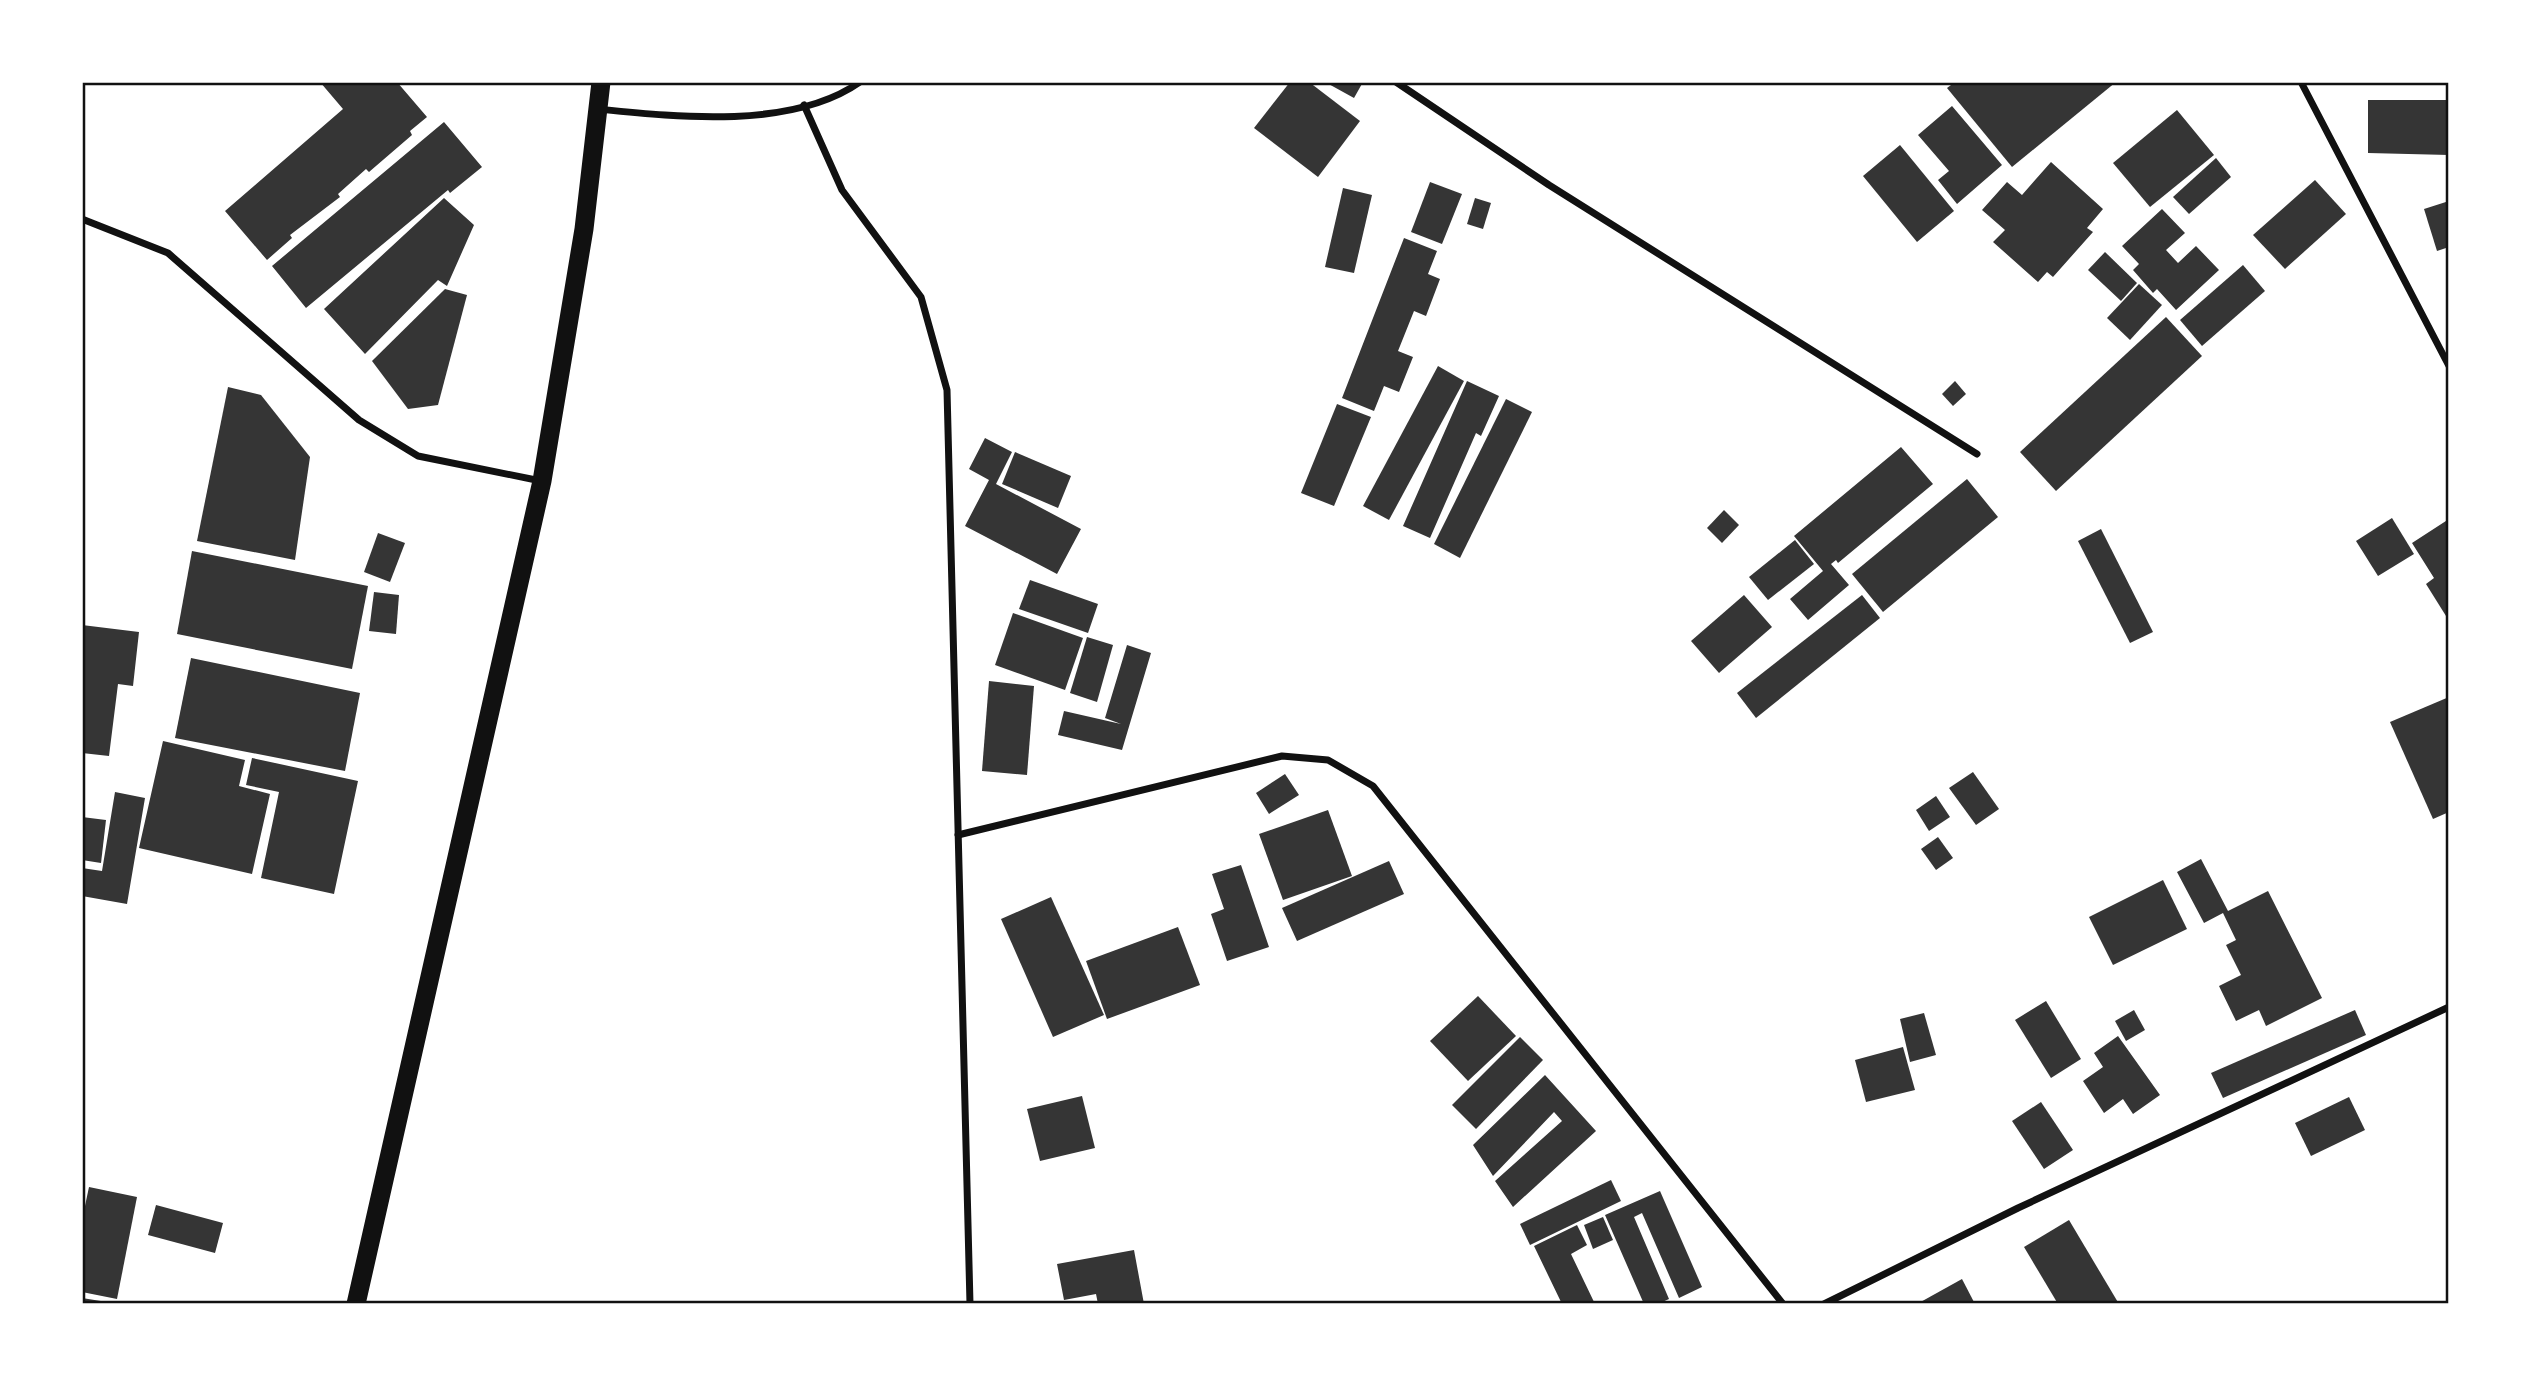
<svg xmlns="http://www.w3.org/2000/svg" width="2531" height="1386" font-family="'Work Sans',sans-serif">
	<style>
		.building { fill: #353535 }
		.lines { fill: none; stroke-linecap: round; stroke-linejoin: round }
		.minor { stroke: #111; stroke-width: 7 }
		.trunk { stroke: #111; stroke-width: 19 }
		.neatline { fill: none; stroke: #111; stroke-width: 2.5 }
	</style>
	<rect width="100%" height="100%" fill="#fff"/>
	<g class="building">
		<polygon points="320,82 397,82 427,117 410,131 412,135 369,172 366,169 338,194 340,197 290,235 292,238 267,260 225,211 343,109"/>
		<polygon points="1290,82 1309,82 1360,121 1318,177 1254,128"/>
		<polygon points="1325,82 1363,82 1354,98"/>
		<polygon points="1955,82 2116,82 2012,167 1947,88"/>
		<polygon points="2368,100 2449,100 2449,155 2368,153"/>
		<polygon points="1952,106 2002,165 1957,204 1938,180 1949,171 1918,135"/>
		<polygon points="2177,110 2214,155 2150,207 2113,163"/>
		<polygon points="444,122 482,167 450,193 448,190 306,308 272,266"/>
		<polygon points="1900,145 1954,211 1917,242 1863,176"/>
		<polygon points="2216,158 2231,177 2189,214 2173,197"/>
		<polygon points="2051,162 2103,209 2087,228 2093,232 2053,277 2047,272 2038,282 1993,242 2005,230 1982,210 2007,182 2022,195"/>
		<polygon points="2315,180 2346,214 2285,269 2253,235"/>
		<polygon points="1430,182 1462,194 1442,244 1411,232"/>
		<polygon points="1343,188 1372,195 1354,273 1325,267"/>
		<polygon points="444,198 474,225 447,286 438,280 365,354 324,309"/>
		<polygon points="1475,198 1491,203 1483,229 1467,224"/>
		<polygon points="2449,201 2449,247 2437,251 2424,209"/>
		<polygon points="2162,209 2185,233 2166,250 2178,263 2196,246 2219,270 2176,310 2157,289 2153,293 2133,270 2139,264 2122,246"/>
		<polygon points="1404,238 1437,251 1428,274 1440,279 1426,316 1414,311 1398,351 1413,357 1399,392 1384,386 1374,411 1342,398"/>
		<polygon points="2105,252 2137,283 2121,301 2088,270"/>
		<polygon points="2243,265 2265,291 2202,346 2180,320"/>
		<polygon points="2139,284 2162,305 2130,340 2107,318"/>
		<polygon points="445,289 467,295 438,405 408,409 372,361"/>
		<polygon points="2166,317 2202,356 2056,491 2020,452"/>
		<polygon points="1438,366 1464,381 1389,520 1363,506"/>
		<polygon points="1467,381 1499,396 1481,436 1476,433 1430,538 1403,526"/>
		<polygon points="1955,381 1966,394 1953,406 1942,394"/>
		<polygon points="228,387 261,395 310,457 295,560 197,541"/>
		<polygon points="1506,399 1532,412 1460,558 1434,544"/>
		<polygon points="1337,404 1371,417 1334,506 1301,493"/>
		<polygon points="985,438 1012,452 996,484 1081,529 1057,574 965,526 989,480 969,469"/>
		<polygon points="1901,447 1933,484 1838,563 1836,560 1831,564 1849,585 1808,620 1790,599 1823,571 1794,536"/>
		<polygon points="1015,452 1071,476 1058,508 1002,484"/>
		<polygon points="1967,479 1998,517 1883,612 1852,574"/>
		<polygon points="1724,510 1739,525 1722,543 1707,528"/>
		<polygon points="2392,518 2414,554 2378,576 2356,541"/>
		<polygon points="2449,519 2449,614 2446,616 2426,584 2434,578 2412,543"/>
		<polygon points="2101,529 2153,632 2130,643 2078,541"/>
		<polygon points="378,533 405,543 390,582 364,572"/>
		<polygon points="1795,540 1814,564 1768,600 1749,577"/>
		<polygon points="192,551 368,586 352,669 177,634"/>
		<polygon points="1030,580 1098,604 1088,633 1019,609"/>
		<polygon points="374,592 399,595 396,634 369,631"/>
		<polygon points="1744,595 1772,627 1719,673 1691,641"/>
		<polygon points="1862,595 1880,618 1756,718 1737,693"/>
		<polygon points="1013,613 1083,638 1065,690 995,665"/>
		<polygon points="82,625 139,632 133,686 118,684 109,756 82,753"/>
		<polygon points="1087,637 1113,645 1097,702 1070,693"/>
		<polygon points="1127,645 1151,653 1122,750 1058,735 1064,711 1121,724 1105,718"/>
		<polygon points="191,658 360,693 345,771 175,738"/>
		<polygon points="989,681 1034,686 1027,775 982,771"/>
		<polygon points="2449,697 2449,812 2433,819 2390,722"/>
		<polygon points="163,741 245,760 239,786 270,794 252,874 139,848"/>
		<polygon points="252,758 358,781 334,894 261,878 279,792 246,785"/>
		<polygon points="1973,772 1999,809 1976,825 1949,788"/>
		<polygon points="1285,774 1299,795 1269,814 1256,793"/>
		<polygon points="115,792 145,798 127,904 82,896 82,868 102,871"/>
		<polygon points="1936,796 1950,817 1929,831 1916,810"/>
		<polygon points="1328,810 1352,876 1283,900 1259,834"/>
		<polygon points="82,817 106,820 101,863 82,860"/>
		<polygon points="1938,837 1953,858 1936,870 1921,849"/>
		<polygon points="2201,859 2228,911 2268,891 2322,998 2266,1026 2259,1010 2236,1021 2219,986 2241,975 2226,945 2236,940 2223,913 2204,923 2177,872"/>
		<polygon points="1389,861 1404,894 1297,941 1282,908"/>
		<polygon points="1241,865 1269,947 1227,961 1211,914 1224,909 1212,874"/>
		<polygon points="2163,880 2187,929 2113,965 2089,917"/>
		<polygon points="1051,897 1104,1015 1053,1037 1001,919"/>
		<polygon points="1178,927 1200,985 1107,1019 1086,961"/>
		<polygon points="1478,996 1516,1036 1468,1081 1430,1041"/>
		<polygon points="2046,1001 2081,1059 2051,1078 2015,1020"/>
		<polygon points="2134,1010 2145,1030 2126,1041 2115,1021"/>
		<polygon points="2355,1010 2366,1035 2223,1098 2211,1073"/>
		<polygon points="1924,1013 1936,1055 1910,1062 1900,1019"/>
		<polygon points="2118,1036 2160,1095 2133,1114 2123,1099 2104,1113 2083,1081 2103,1067 2094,1053"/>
		<polygon points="1520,1037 1543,1060 1476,1129 1452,1105"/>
		<polygon points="1903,1047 1915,1090 1866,1102 1855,1060"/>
		<polygon points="1545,1075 1596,1131 1513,1207 1495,1181 1562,1121 1554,1112 1493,1176 1473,1145"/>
		<polygon points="1082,1096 1095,1148 1040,1161 1027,1109"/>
		<polygon points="2349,1097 2365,1130 2311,1156 2295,1123"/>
		<polygon points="2041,1102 2073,1150 2044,1169 2012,1121"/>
		<polygon points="1611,1180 1621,1201 1530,1245 1520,1224"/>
		<polygon points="89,1187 137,1197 117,1299 82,1292 82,1220"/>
		<polygon points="1660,1191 1702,1287 1679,1298 1642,1213 1634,1217 1669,1299 1658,1304 1644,1304 1605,1215"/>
		<polygon points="156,1205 223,1223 215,1253 148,1235"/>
		<polygon points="1603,1217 1613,1240 1593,1249 1584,1225"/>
		<polygon points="2069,1220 2119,1304 2058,1304 2024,1247"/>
		<polygon points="1577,1225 1587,1245 1571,1254 1595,1304 1562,1304 1534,1246"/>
		<polygon points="1134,1250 1144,1304 1098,1304 1096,1294 1064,1300 1057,1264"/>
		<polygon points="1962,1279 1975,1304 1917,1304"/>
		<polygon points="82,1298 107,1302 107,1304 82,1304"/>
	</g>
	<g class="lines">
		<g class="minor">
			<polyline points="1396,82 1549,185 1977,454"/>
			<polyline points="2301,82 2449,366"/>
			<polyline points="804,105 842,190 921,297 947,390 970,1304"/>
			<path d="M598 109C675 117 792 130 860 82"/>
			<polyline points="82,219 168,253 359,420 418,456 541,481"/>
			<polyline points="958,835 1282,756 1328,760 1373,786 1783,1304"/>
			<polyline points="1824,1304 2018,1208 2449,1007"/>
		</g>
		<polyline class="trunk" points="356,1304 542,481 584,229 601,82"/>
	</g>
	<rect width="2531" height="1386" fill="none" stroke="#ffffff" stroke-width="168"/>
	<rect x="84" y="84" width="2363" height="1218" class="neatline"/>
</svg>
